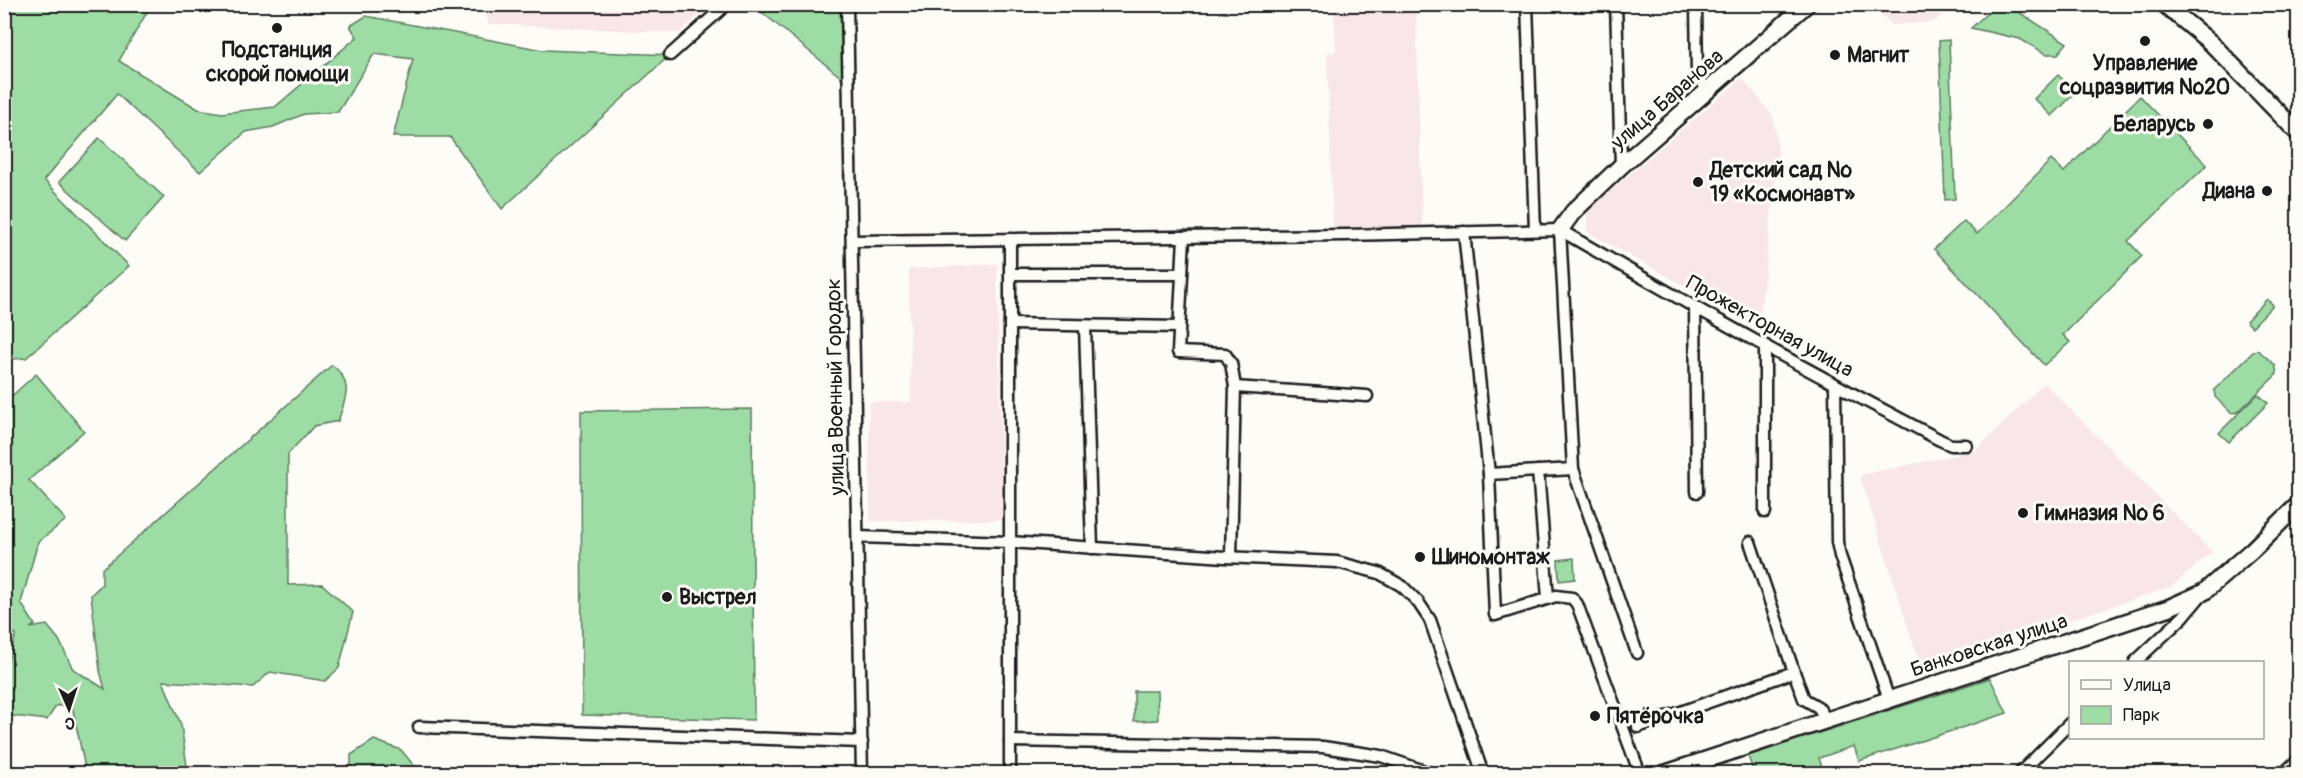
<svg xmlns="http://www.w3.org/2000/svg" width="2303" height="778" font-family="Pangolin,sans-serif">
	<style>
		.built { fill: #f8e6e8 }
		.green { fill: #9ddca4; stroke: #5c7c60; stroke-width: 1.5 }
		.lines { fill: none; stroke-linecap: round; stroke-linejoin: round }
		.street-casing { stroke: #1c1c1c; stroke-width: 15 }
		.secondary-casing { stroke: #1c1c1c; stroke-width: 20 }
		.street { stroke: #fdfcf7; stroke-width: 10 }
		.secondary { stroke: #fdfcf7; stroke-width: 15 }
		.poi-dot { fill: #1c1c1c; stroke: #fdfcf7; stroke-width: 2 }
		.labels { text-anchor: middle; stroke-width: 6; stroke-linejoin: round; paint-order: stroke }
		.poi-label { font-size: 21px; font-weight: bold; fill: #1c1c1c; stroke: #fdfcf7; text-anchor: start }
		.street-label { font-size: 21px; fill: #1c1c1c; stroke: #fdfcf7 }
	</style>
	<rect width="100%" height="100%" fill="#fdfcf7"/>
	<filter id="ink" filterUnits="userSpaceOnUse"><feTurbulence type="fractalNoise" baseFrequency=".0167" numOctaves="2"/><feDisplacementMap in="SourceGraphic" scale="12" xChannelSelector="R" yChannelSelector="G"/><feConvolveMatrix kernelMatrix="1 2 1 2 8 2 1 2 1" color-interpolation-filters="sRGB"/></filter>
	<g filter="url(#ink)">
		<g class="built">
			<polygon points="485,5 485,4 710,5 679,33 488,24"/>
			<polygon points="1334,5 1416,5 1422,226 1333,227 1327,53 1336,52"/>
			<polygon points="1872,5 1954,5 1934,22 1892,25"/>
			<polygon points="1742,78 1773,116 1778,153 1759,327 1587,232 1587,211"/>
			<polygon points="997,264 1002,520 870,521 869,402 911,402 909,269"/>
			<polygon points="2044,383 2212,552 2171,587 1921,668 1860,475 1975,451"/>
		</g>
		<g class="green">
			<polygon points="4,5 151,5 119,61 198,109 222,113 275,107 357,37 350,26 366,16 543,50 670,55 502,209 450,137 393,137 413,59 374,54 338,112 304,114 273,127 246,132 200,172 117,94 44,180 129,266 26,358 12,359 5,365"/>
			<polygon points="753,5 843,5 843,79"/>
			<polygon points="1996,5 2008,5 2067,43 2058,54 2046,54 2020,39 1971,28"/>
			<polygon points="1949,40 1955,199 1945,200 1939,41"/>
			<polygon points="2058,75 2076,92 2052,116 2034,99"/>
			<polygon points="2140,96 2207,165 2128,241 2142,256 2063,335 2070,342 2044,365 1934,249 1964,221 1977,234 2051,160 2064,172"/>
			<polygon points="99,138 164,197 125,241 59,182"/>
			<polygon points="2267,299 2273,305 2252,327 2246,321"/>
			<polygon points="2258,350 2275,365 2277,374 2238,412 2231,413 2215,397 2214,390 2253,352"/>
			<path d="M332 365C354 382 346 398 338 421L314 426 288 454V585L322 584 353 612 339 668 325 681 270 672 253 687 163 681 181 725 188 773H86L72 705 56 706 47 720 5 715V672L16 634 4 631 5 402 36 374 84 431 29 480 66 520 38 542 21 603 35 625 30 628 47 625 59 640 73 669 105 689 100 671 91 595 102 584V569Z"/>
			<polygon points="2258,394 2268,403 2229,442 2219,433"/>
			<polygon points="752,409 754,720 582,715 581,411"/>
			<polygon points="1574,558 1575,579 1559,581 1558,560"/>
			<polygon points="1990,678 2007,713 1859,761 1854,746 1819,758 1824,773 1754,773 1748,756"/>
			<polygon points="1134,691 1157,691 1158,720 1134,721"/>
			<polygon points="374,740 401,750 420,773 351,773 351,755"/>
		</g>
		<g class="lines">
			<g class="street-casing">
				<g id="street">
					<polyline points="847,4 862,774"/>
					<polyline points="1527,4 1535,230"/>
					<polyline points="1616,4 1621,166"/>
					<polyline points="1696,4 1697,76 1708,90"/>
					<polyline points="670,55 727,4"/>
					<path d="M1560 230C1685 303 1812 373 1940 440L1951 445H1966"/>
					<polyline points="1560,230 1573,469 1637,653"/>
					<polyline points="1464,232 1489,474 1495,615 1556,596 1572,598 1577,604 1640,774"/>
					<polyline points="1184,237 1178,352 1225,354 1231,363 1235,387 1231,557"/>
					<polyline points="852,241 1345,235 1560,230"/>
					<polyline points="1010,274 1182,274"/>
					<polyline points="1695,307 1697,492"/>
					<polyline points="1010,324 1179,327"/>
					<polyline points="1085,326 1092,548"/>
					<polyline points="1835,384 1837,542 1840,556 1889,700"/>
					<polyline points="1235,387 1367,396"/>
					<polyline points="1538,471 1548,598"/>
					<polyline points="1489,474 1573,469"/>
					<polyline points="1765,512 1765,345"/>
					<polyline points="858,537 1010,542 1225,557 1337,562 1379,573 1402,586 1418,602 1430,620 1483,774"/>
					<polyline points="1750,542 1794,672"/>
					<polyline points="2135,662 2183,617 2202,594"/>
					<polyline points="419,727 862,742"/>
					<polyline points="1638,727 1794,672 1804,699 1818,707 1827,720"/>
					<polyline points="1010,741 1323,747 1381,756 1433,774"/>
					<polyline points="1010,774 1010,239"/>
					<polyline points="2019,774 2070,723"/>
					<polyline points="2283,774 2298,760"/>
				</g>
			</g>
			<g class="secondary-casing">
				<g id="secondary">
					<polyline points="2164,4 2211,43 2298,133"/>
					<polyline points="1560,230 1573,212 1621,166 1807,4"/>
					<polyline points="1663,774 2168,608 2204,592 2252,550 2298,505"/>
				</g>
			</g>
			<use href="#street" class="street"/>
			<use href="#secondary" class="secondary"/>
		</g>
	</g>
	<g class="poi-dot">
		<circle cx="277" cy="28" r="6"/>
		<circle cx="2145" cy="41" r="6"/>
		<circle cx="1835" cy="55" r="6"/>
		<circle cx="2208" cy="124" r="6"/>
		<circle cx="1698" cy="182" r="6"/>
		<circle cx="2267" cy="191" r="6"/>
		<circle cx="2023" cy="513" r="6"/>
		<circle cx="1420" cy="557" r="6"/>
		<circle cx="667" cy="597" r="6"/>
		<circle cx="1595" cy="716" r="6"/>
	</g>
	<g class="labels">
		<g class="poi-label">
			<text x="277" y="57" text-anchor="middle">Подстанция<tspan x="277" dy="24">скорой помощи</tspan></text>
			<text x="1847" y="62">Магнит</text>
			<text x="2145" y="70" text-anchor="middle">Управление<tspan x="2145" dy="24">соцразвития №20</tspan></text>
			<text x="2196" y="131" text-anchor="end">Беларусь</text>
			<text x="1710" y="177">Детский сад №<tspan x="1710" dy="24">19 «Космонавт»</tspan></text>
			<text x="2255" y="198" text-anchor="end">Диана</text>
			<text x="2035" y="520">Гимназия № 6</text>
			<text x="1432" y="564">Шиномонтаж</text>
			<text x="679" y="604">Выстрел</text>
			<text x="1607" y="723">Пятёрочка</text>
		</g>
		<g class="street-label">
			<text transform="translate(1667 99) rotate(-41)" y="7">улица Баранова</text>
			<text transform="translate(1770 326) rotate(29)" y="7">Прожекторная улица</text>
			<text transform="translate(835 387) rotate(-91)" y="7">улица Военный Городок</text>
			<text transform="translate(1989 645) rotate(-18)" y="7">Банковская улица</text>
		</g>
	</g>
	<rect width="2303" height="778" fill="none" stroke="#fdfcf7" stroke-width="24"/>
	<rect x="12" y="12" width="2279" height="754" fill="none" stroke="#1c1c1c" stroke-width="2" filter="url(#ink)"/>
	<rect x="2069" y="661" width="195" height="78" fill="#fdfcf7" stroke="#a3a29f" stroke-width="1.5"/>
	<rect x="2081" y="680" width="30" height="9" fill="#fdfcf7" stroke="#a3a29f" stroke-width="1.5"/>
	<text x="2123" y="691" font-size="18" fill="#1c1c1c">Улица</text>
	<rect x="2081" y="706" width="30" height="18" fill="#9ddca4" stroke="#a3a29f" stroke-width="1.5"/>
	<text x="2123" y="721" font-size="18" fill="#1c1c1c">Парк</text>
	<g transform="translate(69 709) rotate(177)" stroke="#fdfcf7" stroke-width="4.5" paint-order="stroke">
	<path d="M0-4.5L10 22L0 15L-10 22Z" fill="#1c1c1c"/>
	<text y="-9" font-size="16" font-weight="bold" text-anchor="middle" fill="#1c1c1c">С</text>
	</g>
</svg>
